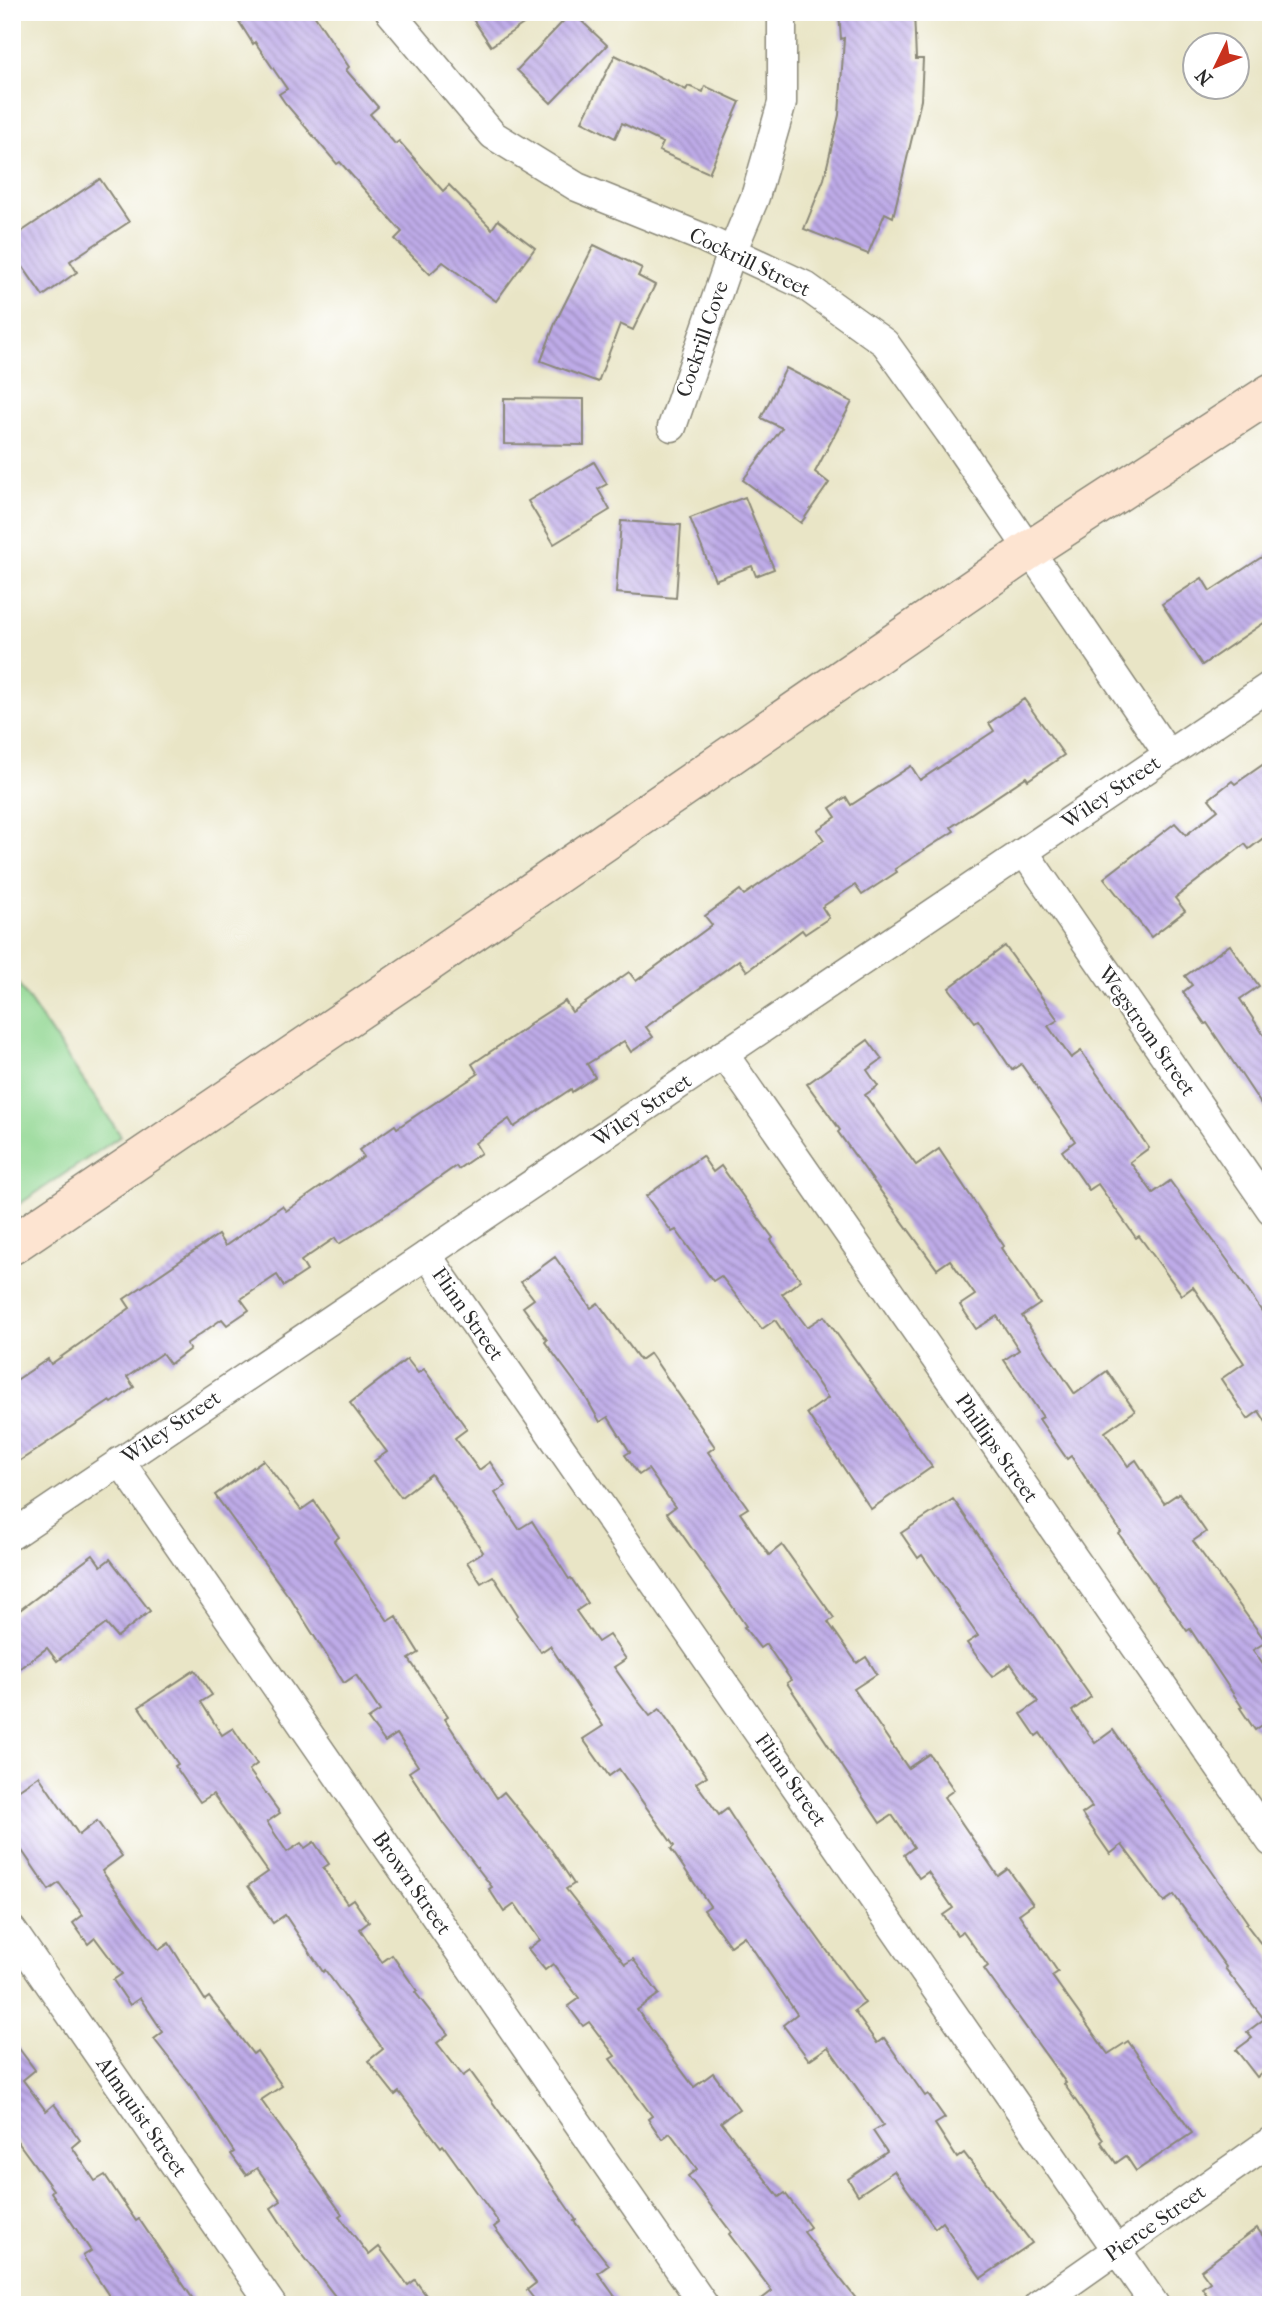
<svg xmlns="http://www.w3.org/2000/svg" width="1283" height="2317" font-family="'IM FELL French Canon',serif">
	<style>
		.green { fill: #8fd690; stroke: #5d805e; stroke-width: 2 }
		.building { fill: url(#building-back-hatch) }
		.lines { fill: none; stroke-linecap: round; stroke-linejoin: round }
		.minor-casing { stroke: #8a8878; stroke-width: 31 }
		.secondary-casing { stroke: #8a8878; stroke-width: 41 }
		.minor { stroke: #fff; stroke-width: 28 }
		.secondary { stroke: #fde4d1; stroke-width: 38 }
		.labels { text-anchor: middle; stroke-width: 5; stroke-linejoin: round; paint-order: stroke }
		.street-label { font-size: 21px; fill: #2b2b2b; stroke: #fff }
	</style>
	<defs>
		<pattern id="building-back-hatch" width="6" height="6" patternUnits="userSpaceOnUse" patternTransform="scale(1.75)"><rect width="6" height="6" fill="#beabe8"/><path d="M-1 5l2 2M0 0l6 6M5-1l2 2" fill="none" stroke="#9b8bbc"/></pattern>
	</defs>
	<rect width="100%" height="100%" fill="#fff"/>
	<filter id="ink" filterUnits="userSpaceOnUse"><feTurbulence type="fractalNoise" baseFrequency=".0143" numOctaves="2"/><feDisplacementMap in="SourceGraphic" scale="14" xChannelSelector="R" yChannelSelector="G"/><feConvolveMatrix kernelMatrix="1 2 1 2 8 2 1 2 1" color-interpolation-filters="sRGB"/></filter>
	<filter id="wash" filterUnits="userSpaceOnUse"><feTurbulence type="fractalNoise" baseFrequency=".00686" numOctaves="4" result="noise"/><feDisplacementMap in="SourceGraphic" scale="28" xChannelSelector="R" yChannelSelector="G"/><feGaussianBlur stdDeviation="1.57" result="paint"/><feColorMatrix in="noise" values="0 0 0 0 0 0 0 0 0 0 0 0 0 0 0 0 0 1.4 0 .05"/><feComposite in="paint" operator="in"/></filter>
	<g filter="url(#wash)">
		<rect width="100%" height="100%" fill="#e9e5c6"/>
		<polygon class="green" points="12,975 121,1136 12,1209"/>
		<g id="blocks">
			<g class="building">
				<polygon points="233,12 312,12 349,67 346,70 378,107 370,114 395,144 399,141 443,191 449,185 492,229 498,220 535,248 496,301 443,262 430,274 395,239 402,232 340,162 337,164 285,103 279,94 287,89 255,42 253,44"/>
				<polygon points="468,12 541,12 491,46"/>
				<polygon points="572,12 607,45 551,103 517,70"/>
				<polygon points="839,12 914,12 916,59 923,59 921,100 893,217 885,213 868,254 804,229 824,179 839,115 844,38 841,39"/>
				<polygon points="615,55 686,90 688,86 703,92 705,86 740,102 709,173 659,151 663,143 622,123 615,138 582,121"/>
				<polygon points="100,179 129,222 70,261 77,272 43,296 12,251 12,238"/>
				<polygon points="594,245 642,268 638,276 655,285 633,330 620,324 598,382 541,361 556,321"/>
				<polygon points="786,368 852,402 815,472 829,483 801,523 743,480 782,428 761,418"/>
				<polygon points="504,398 584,399 584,445 504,444"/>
				<polygon points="594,462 607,484 598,489 610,510 554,544 528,501"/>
				<polygon points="745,497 774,569 756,576 752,566 715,580 690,518"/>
				<polygon points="621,521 681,525 676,598 616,593"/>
				<polygon points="1271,551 1271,618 1202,665 1162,604 1202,578 1210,591"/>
				<polygon points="1024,699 1064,755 1028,780 1026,777 951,827 954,831 895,869 897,872 862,895 855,885 822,907 829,918 805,934 802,930 747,971 739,960 646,1027 653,1037 631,1052 624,1041 587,1064 595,1077 572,1092 571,1089 514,1127 509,1119 475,1143 481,1153 458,1169 456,1166 399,1206 339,1244 335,1238 301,1261 307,1271 284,1286 277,1275 241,1299 249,1310 227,1325 222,1319 186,1344 190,1349 170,1364 162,1353 127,1377 134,1387 112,1403 110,1401 12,1466 12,1383 48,1359 51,1364 130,1308 124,1299 218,1235 225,1246 282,1206 286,1211 364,1157 359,1150 395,1125 397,1128 478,1074 472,1064 530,1025 529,1024 565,1001 572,1012 629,972 636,981 712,925 705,916 740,890 744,895 824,840 817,830 836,817 830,808 846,797 851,805 911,766 920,780 994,731 989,723"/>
				<polygon points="1271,759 1271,832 1249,849 1245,844 1175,898 1185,911 1151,937 1104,878 1175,823 1186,835 1218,810 1209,799 1232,781 1235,784"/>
				<polygon points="1230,945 1259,986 1240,999 1271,1046 1271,1119 1207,1023 1205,1024 1183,992 1192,985 1185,976"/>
				<polygon points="1005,946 1058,1020 1048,1026 1071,1058 1081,1051 1149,1148 1130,1162 1153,1193 1170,1181 1228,1261 1271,1325 1271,1430 1259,1411 1248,1419 1221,1379 1244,1363 1193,1287 1182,1295 1139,1236 1136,1238 1098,1184 1089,1190 1062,1151 1075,1141 1021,1064 1012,1070 978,1020 975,1022 949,988"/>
				<polygon points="868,1040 882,1059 867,1070 878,1086 865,1095 916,1165 939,1149 1004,1246 1001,1248 1040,1304 1022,1316 1075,1394 1107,1371 1135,1411 1105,1432 1128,1466 1136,1460 1164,1503 1179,1493 1206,1532 1193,1541 1266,1642 1253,1650 1271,1676 1271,1719 1255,1730 1240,1708 1242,1707 1190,1629 1187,1631 1119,1534 1121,1532 1071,1456 1067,1459 1039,1419 1043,1417 1004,1360 1019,1350 997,1316 976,1329 960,1305 975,1295 950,1260 937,1269 838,1132 840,1130 807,1084"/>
				<polygon points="702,1156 713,1172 721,1166 773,1238 771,1240 801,1280 782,1294 807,1327 824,1316 932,1467 871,1509 807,1413 828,1398 775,1320 762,1329 721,1276 713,1281 676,1230 672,1232 646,1196"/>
				<polygon points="555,1257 591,1308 598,1303 640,1360 650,1353 715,1447 708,1452 748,1508 740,1513 769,1555 782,1545 834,1618 828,1622 857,1663 866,1657 877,1674 854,1689 908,1768 929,1754 954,1790 944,1797 998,1876 1008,1869 1033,1904 1019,1914 1058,1972 1052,1976 1108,2054 1128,2041 1192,2133 1136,2171 1126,2156 1116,2163 1101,2142 1103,2140 1064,2084 1066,2083 984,1969 988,1966 963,1931 957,1935 943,1915 953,1908 928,1872 919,1878 904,1855 914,1847 892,1815 880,1823 787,1683 791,1680 766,1644 760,1648 744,1627 746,1626 667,1513 675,1507 648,1469 639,1475 625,1455 630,1452 608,1417 600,1422 585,1396 545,1342 547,1340 523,1307 534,1299 521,1282"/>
				<polygon points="407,1359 418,1373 424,1369 467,1429 455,1438 479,1470 490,1462 506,1486 495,1493 519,1529 532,1521 569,1579 571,1578 588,1603 576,1611 598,1642 609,1635 626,1659 614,1667 638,1701 650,1716 660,1709 707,1776 696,1783 719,1815 727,1809 751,1846 865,2003 854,2011 877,2043 884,2038 925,2096 928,2094 945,2118 935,2124 957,2158 964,2153 1032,2243 981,2278 942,2222 935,2228 894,2171 858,2195 848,2179 887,2152 873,2131 883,2125 828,2047 809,2060 783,2025 797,2014 744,1936 730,1946 704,1910 710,1906 671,1849 674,1846 619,1769 609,1776 583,1739 603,1726 550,1646 541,1652 516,1617 518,1615 493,1576 481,1583 467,1562 483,1552 431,1474 401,1497 374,1461 387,1452 350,1403"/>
				<polygon points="263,1460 301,1510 314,1501 339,1537 334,1541 388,1621 396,1616 419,1653 409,1659 448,1717 445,1719 497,1798 504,1792 550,1848 574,1884 566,1889 625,1964 633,1959 659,1994 637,2010 694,2087 713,2073 739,2109 721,2122 779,2197 785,2193 810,2227 804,2232 861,2305 754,2305 772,2291 729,2234 731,2232 688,2176 697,2169 670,2133 662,2139 648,2119 652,2116 610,2059 615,2056 589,2022 583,2026 568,2006 579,1998 553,1964 545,1970 528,1949 540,1940 515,1904 504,1912 489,1889 492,1887 445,1826 409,1772 418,1766 397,1734 385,1742 368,1719 380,1711 356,1675 344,1683 292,1601 215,1495"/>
				<polygon points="953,1499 1091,1697 1072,1711 1095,1743 1113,1730 1248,1923 1246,1924 1271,1957 1271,2066 1257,2077 1236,2050 1252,2038 1247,2032 1264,2019 1225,1968 1226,1967 1174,1895 1164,1902 1122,1845 1110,1854 1082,1814 1092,1807 1040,1733 1036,1736 1021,1714 1038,1702 1011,1664 992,1677 967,1643 978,1636 922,1555 918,1558 901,1533"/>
				<polygon points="93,1555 101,1566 110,1559 150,1611 117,1637 106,1624 57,1661 47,1648 12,1674 12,1616"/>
				<polygon points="195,1670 212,1695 201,1702 222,1735 233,1728 257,1764 249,1770 280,1813 267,1822 287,1852 301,1843 305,1848 314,1842 329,1864 323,1868 347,1903 353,1899 369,1922 360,1929 382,1962 392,1955 417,1991 415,1992 448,2034 437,2043 463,2076 470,2071 537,2164 576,2220 574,2221 609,2265 598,2273 621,2305 539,2305 527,2290 536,2283 494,2227 499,2223 443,2145 441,2147 399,2092 395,2095 368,2061 383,2049 325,1970 323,1972 285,1915 273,1923 248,1886 268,1872 213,1794 200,1802 175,1766 178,1764 139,1707"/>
				<polygon points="39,1776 79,1835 97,1821 122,1856 102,1871 159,1950 169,1943 205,2000 209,1997 253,2054 257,2051 282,2086 261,2100 342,2214 339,2216 369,2255 379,2247 408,2285 415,2280 433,2305 342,2305 295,2245 271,2208 281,2201 257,2168 246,2175 231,2154 234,2152 196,2093 154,2039 163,2032 140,1998 130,2005 113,1980 122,1974 95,1938 88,1944 73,1923 83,1915 59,1883 49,1890 12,1836 12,1794"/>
				<polygon points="12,2039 35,2070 23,2080 46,2111 54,2104 80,2140 72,2147 95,2181 105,2175 136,2221 139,2219 197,2305 115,2305 83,2256 91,2251 51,2192 53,2190 12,2134"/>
				<polygon points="1257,2228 1271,2247 1271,2305 1214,2305 1202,2288 1210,2282 1201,2270"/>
			</g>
		</g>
	</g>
	<g filter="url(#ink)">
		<use href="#blocks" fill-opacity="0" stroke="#8a8878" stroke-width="2"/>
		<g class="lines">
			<g class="minor-casing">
				<g id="minor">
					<polyline points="390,12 493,135 577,187 701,237 804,285 885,343 949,432 1168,754"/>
					<polyline points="672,427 732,252 755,197 782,103 782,12"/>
					<polyline points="1024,852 1271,1210"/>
					<polyline points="724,1054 1271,1842"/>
					<polyline points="427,1255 1155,2305"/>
					<polyline points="120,1461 704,2305"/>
					<polyline points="12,1535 1271,685"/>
					<polyline points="12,1930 272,2305"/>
					<polyline points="1038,2305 1271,2141"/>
				</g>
			</g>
			<g class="secondary-casing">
				<polyline id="secondary" points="12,1245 418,970 1028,551 1271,393"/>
			</g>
			<use href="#minor" class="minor"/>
			<use href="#secondary" class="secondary"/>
		</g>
	</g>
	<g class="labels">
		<g class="street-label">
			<text transform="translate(750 262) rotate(26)" y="7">Cockrill Street</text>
			<text transform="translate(702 339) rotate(-71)" y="7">Cockrill Cove</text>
			<text transform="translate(1111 792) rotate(-34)" y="7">Wiley Street</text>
			<text transform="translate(1147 1031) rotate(55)" y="7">Wegstrom Street</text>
			<text transform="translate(642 1110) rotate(-34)" y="7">Wiley Street</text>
			<text transform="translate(468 1314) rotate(55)" y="7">Flinn Street</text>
			<text transform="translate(171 1427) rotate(-34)" y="7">Wiley Street</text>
			<text transform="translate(997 1448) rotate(55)" y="7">Phillips Street</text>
			<text transform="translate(791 1780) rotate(55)" y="7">Flinn Street</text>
			<text transform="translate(412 1883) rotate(55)" y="7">Brown Street</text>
			<text transform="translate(142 2117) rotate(55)" y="7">Almquist Street</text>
			<text transform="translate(1155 2223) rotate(-35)" y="7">Pierce Street</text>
		</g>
	</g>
	<rect width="1283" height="2317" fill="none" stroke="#fff" stroke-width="42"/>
	<g transform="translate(1216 66) rotate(227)"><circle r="33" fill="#ffffff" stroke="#aaaaaa" stroke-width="2"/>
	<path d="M0-5L12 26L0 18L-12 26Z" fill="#c8321e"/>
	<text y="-10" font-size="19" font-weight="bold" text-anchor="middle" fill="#2b2b2b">N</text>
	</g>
</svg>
